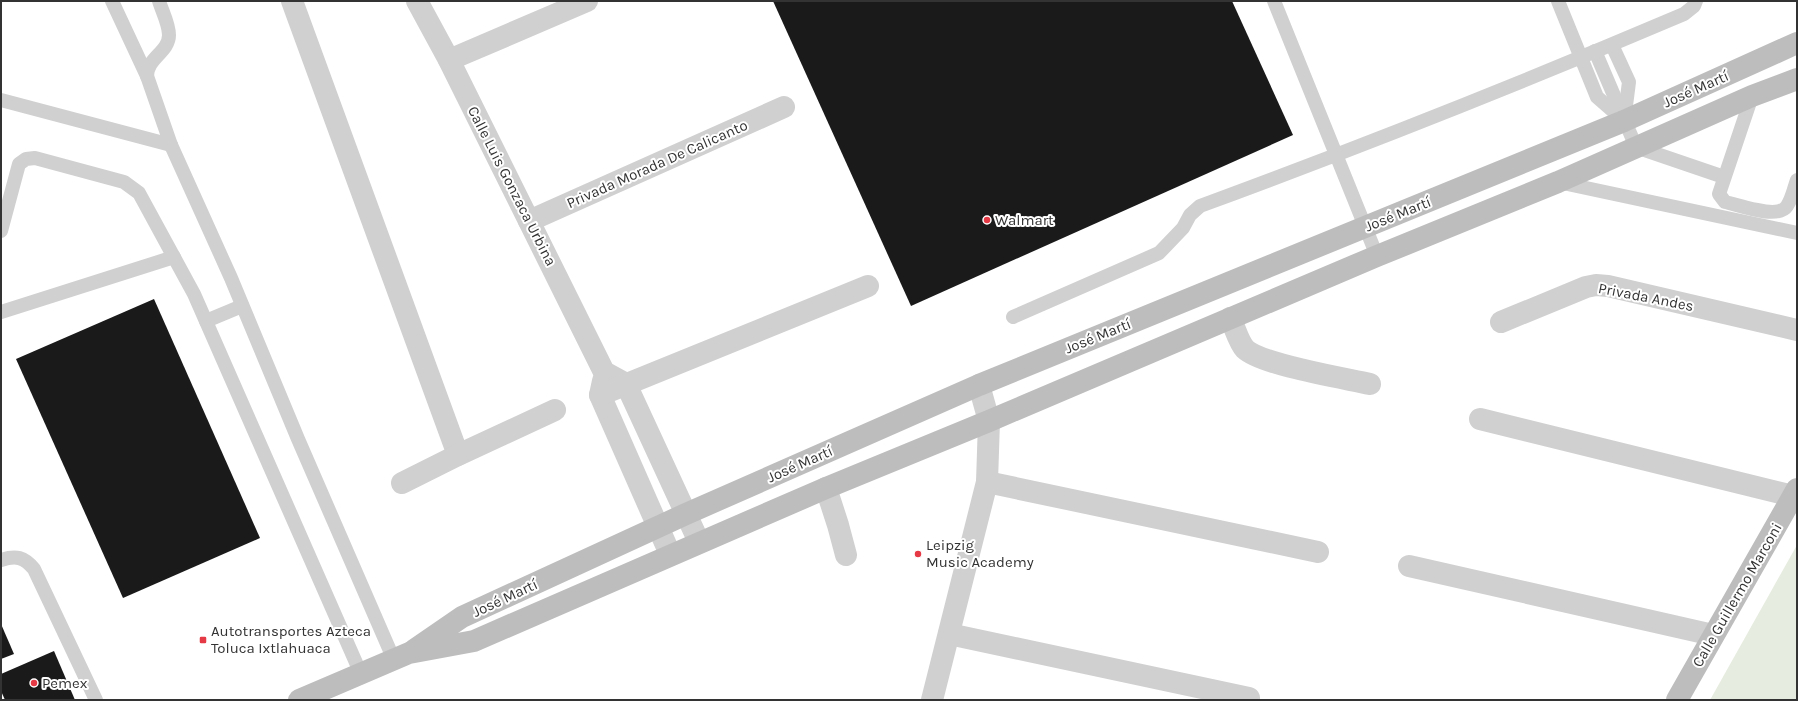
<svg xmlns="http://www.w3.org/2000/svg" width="1798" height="701" font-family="Karla,sans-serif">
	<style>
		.green { fill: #e6ecdf }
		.building { fill: #1a1a1a }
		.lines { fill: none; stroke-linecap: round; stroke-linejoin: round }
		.lane { stroke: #d0d0d0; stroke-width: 14 }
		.street { stroke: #d0d0d0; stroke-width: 22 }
		.secondary { stroke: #bdbdbd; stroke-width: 22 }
		.poi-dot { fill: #e63946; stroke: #fff; stroke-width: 1.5 }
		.labels { text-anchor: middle; stroke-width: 4; stroke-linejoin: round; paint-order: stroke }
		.street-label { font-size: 15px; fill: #333; stroke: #fff }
		.poi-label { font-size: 15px; fill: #333; stroke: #fff; text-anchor: start }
	</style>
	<rect width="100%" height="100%" fill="#fff"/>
	<polygon class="green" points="1797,545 1797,700 1710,700"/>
	<g class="building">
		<polygon points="773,1 1232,1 1293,135 911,306"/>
		<polygon points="154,299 260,538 123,598 16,359"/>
		<polygon points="1,624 14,654 1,659"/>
		<polygon points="54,651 75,700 5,700 1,691 1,674"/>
	</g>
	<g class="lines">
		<g class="lane">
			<polyline points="112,1 147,76 171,145 231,278 298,439 394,660"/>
			<polyline points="1274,1 1377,256"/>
			<polyline points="1558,1 1597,97 1621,118"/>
			<polyline points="1612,45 1629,82 1624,121"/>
			<polyline points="1595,51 1636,147 1724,177"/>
			<path d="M147 76C147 58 169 52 169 35 169 24 162 11 159 1"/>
			<path d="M1752 96 1719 194 1725 202C1739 205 1778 220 1787 206 1792 199 1794 188 1797 180"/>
			<polyline points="1,100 171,145"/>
			<polyline points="1558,182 1797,233"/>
			<polyline points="1,231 19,164 26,159 35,158 124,182 139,193 194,294 361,674"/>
			<polyline points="1,312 174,257"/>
			<path d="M1013 317 1159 253 1183 228 1190 215 1200 206C1363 146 1524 82 1684 14L1694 6 1696 1"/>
			<polyline points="206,321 242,306"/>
			<path d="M1 560C16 555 24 557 34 569L96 700"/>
		</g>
		<g class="street">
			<polyline points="292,1 458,455"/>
			<polyline points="417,1 449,60 604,372 626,384 699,542"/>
			<polyline points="449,60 587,1"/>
			<polyline points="529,221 784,107"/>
			<path d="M1230 318C1235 327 1238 341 1245 349 1262 365 1343 378 1370 384"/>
			<polyline points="1501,322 1586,287 1596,285 1608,286 1797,330"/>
			<polyline points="603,381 600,395 670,554"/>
			<polyline points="600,395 868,286"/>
			<polyline points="1480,419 1793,496"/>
			<polyline points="987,482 1318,552"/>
			<polyline points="402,483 458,455 555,410"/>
			<polyline points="826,488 838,525 846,555"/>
			<polyline points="1409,566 1713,635"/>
			<polyline points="949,634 1249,698"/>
			<polyline points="932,700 987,482 989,421 979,385"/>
		</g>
		<g class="secondary">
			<polyline points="414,650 462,617 686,514 979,385 1624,121 1797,43"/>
			<polyline points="299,700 409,653 474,641 826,488 989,421 1377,256 1558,182 1752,96 1797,79"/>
			<polyline points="1677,700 1797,489"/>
		</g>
	</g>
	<g class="poi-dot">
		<circle cx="987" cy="220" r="4"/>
		<circle cx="918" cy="554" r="4"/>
		<rect x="199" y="636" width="8" height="8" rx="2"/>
		<circle cx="34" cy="683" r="4"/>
	</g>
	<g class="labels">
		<g class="street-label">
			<text transform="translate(1696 89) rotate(-24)" y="5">José Martí</text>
			<text transform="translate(657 164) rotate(-24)" y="5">Privada Morada De Calicanto</text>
			<text transform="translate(512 186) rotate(63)" y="5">Calle Luis Gonzaca Urbina</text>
			<text transform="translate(1398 214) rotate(-22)" y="5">José Martí</text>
			<text transform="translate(1646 297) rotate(11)" y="5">Privada Andes</text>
			<text transform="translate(1098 336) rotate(-22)" y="5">José Martí</text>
			<text transform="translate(800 464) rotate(-24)" y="5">José Martí</text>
			<text transform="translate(1737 595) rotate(-60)" y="5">Calle Guillermo Marconi</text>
			<text transform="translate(505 598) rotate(-25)" y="5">José Martí</text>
		</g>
		<g class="poi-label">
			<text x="995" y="225">Walmart</text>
			<text x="926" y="550">Leipzig<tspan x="926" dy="17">Music Academy</tspan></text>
			<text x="211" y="636">Autotransportes Azteca<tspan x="211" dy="17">Toluca Ixtlahuaca</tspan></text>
			<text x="42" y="688">Pemex</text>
		</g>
	</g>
	<rect width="1798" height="701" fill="none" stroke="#333333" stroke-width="4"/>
</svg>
